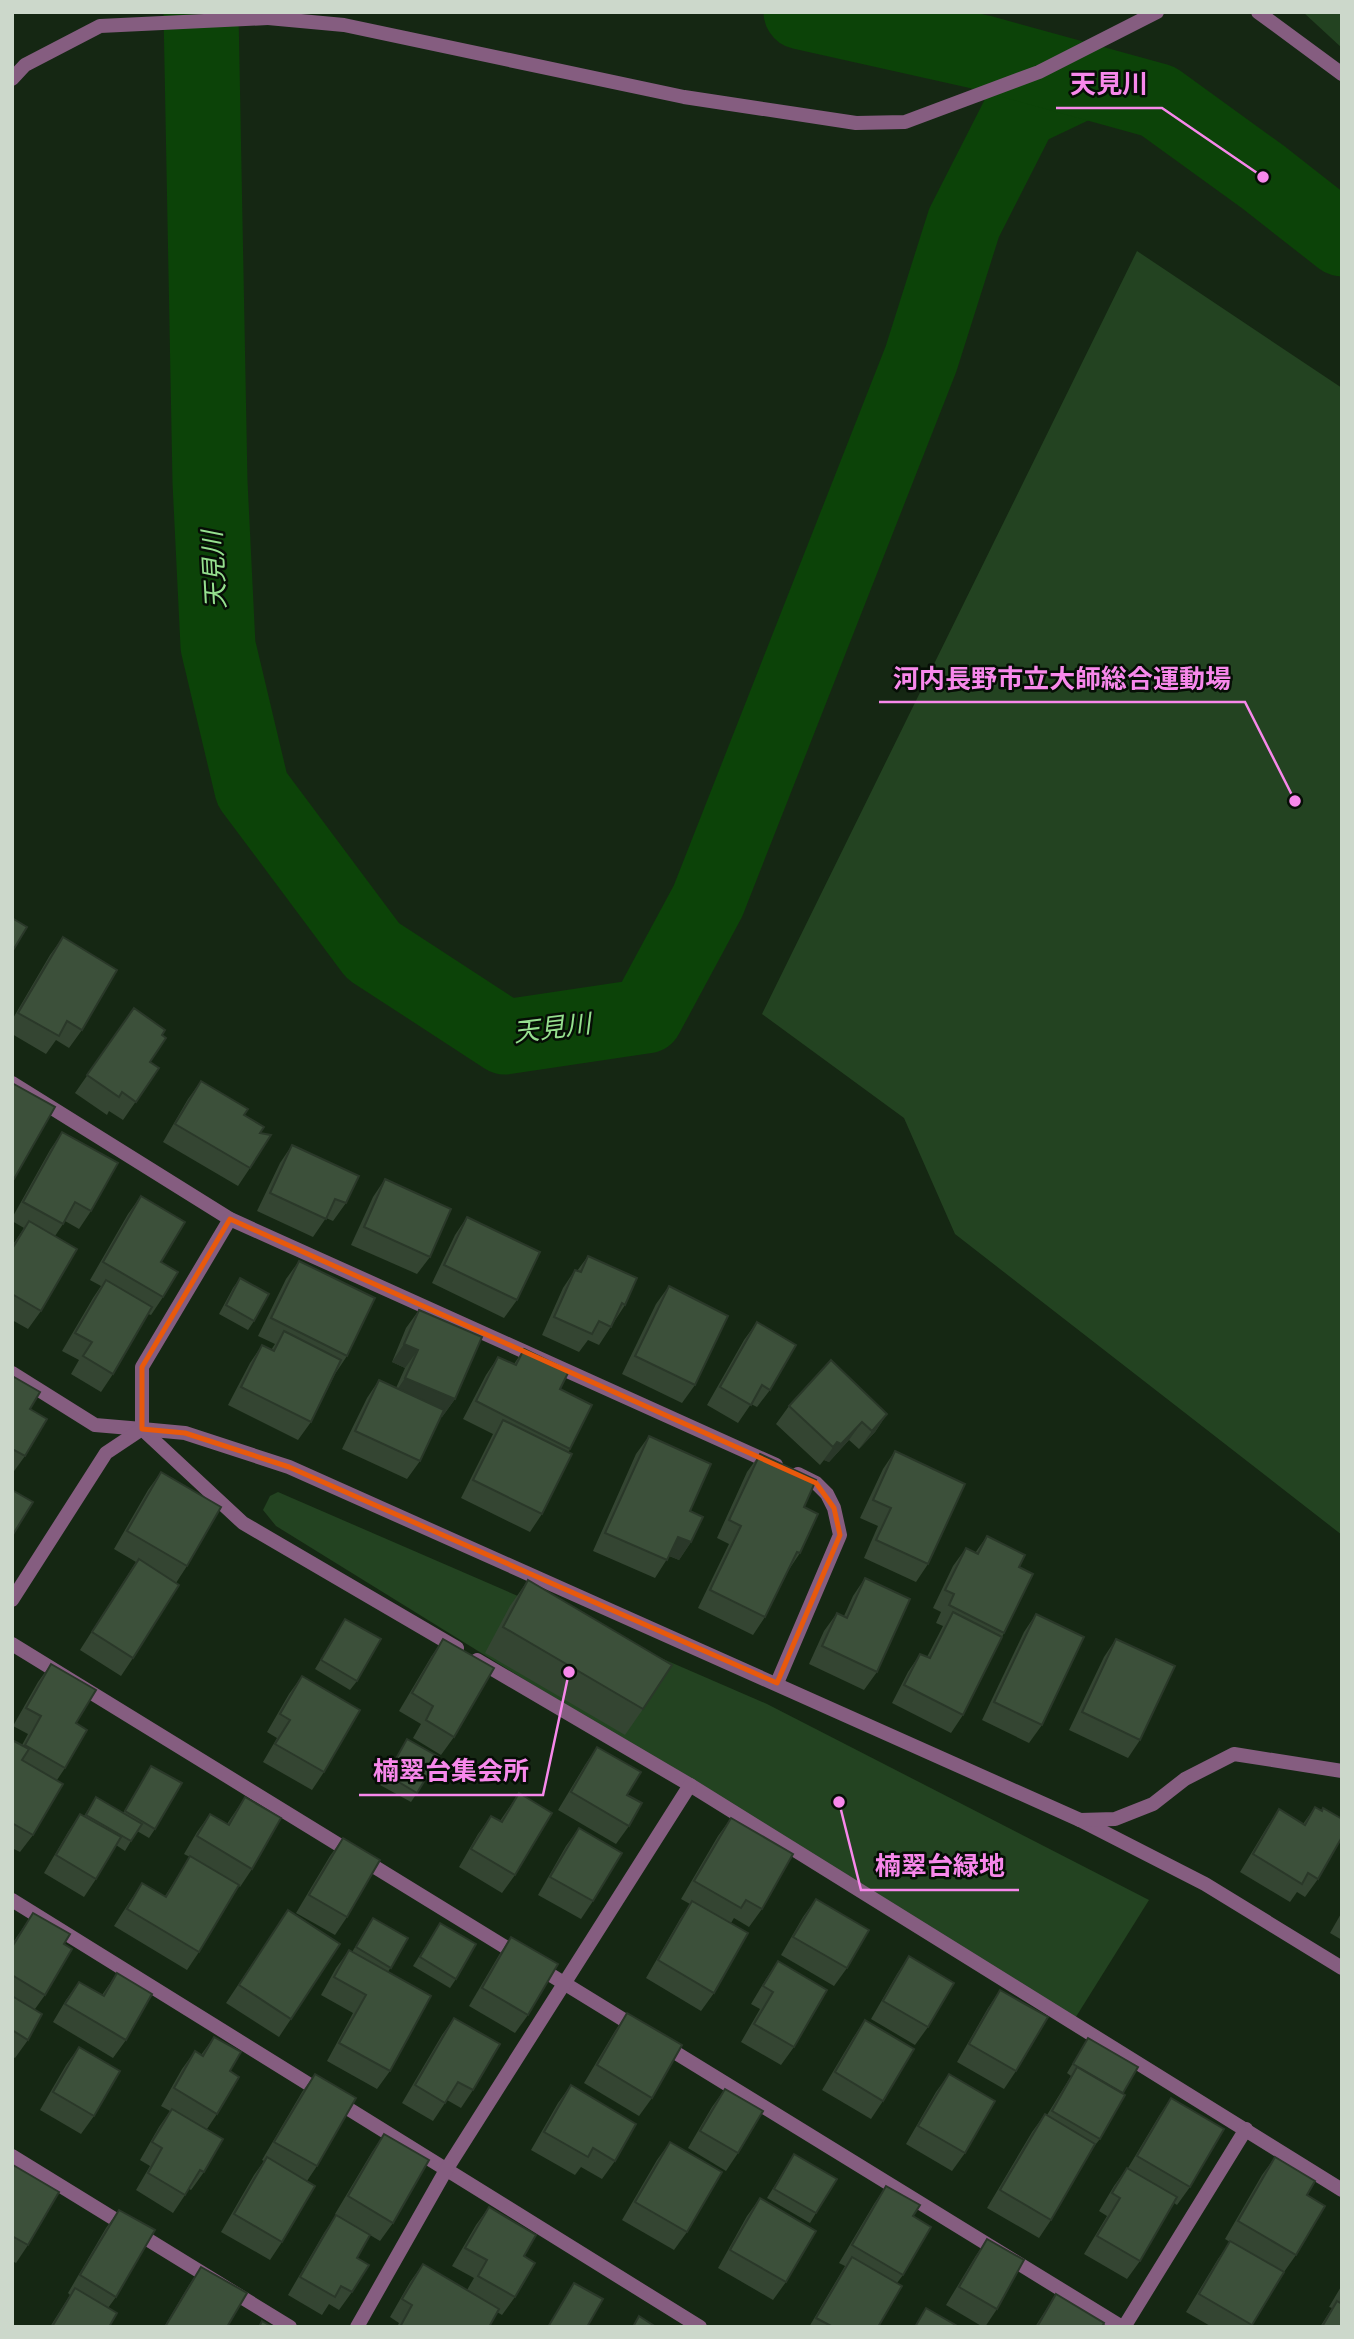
<svg xmlns="http://www.w3.org/2000/svg" width="1354" height="2339" font-family="Jost,'Noto Sans JP',sans-serif">
	<style>
		.green { fill: #234321 }
		.lines { fill: none; stroke-linecap: round; stroke-linejoin: round }
		.river { stroke: #0c4308; stroke-width: 75 }
		.minor { stroke: #855d80; stroke-width: 14 }
		.tertiary { stroke: #855d80; stroke-width: 14 }
		.wall { fill: #344532 }
		.shaded-wall { fill: #2a3829 }
		.building { fill: #3c503a; stroke: #2a3829; stroke-width: 2 }
		.marked { fill: none; stroke: #e8590c; stroke-width: 5; stroke-linejoin: round }
		.labels { text-anchor: middle; stroke-width: 5; stroke-linejoin: round; paint-order: stroke }
		.water-label { font-size: 26px; font-style: italic; fill: #96e08f; stroke: #060e06 }
		.leader { fill: none; stroke: #f788eb; stroke-width: 2.5 }
		.callout-dot { fill: #f788eb; stroke: #060e06; stroke-width: 2.5 }
		.callout-label { font-size: 26px; text-anchor: middle; font-weight: bold; fill: #f788eb; stroke: #060e06; stroke-width: 5; stroke-linejoin: round; paint-order: stroke }
	</style>
	<rect width="100%" height="100%" fill="#152713"/>
	<g class="green">
		<polygon points="1303,12 1342,12 1342,48"/>
		<polygon points="1137,251 1342,388 1342,1535 955,1234 904,1118 762,1014"/>
		<polygon points="278,1492 767,1704 1149,1900 1074,2020 276,1526 263,1510 270,1496"/>
	</g>
	<g class="lines">
		<g class="river">
			<polyline points="201,12 210,482 218,646 252,789 373,951 505,1037 646,1016 708,901 921,359 964,223 1021,111 1084,81"/>
			<polyline points="801,12 980,52 1158,101 1263,177 1342,239"/>
		</g>
		<g class="minor">
			<polyline points="1258,12 1342,74"/>
			<polyline points="12,79 25,65 100,26 268,18"/>
			<polyline points="12,1083 230,1219 776,1465"/>
			<polyline points="12,1373 95,1425 142,1429 243,1523 457,1648"/>
			<polyline points="142,1429 142,1367 230,1219"/>
			<polyline points="12,1644 637,2028"/>
			<polyline points="477,1660 690,1785 1342,2190"/>
			<polyline points="777,1683 840,1535 834,1508 827,1494 816,1483 798,1474"/>
			<polyline points="1080,1820 1205,1884 1342,1968"/>
			<polyline points="12,1900 700,2327"/>
			<polyline points="663,2045 1122,2327"/>
			<polyline points="12,2156 290,2327"/>
			<polyline points="357,2327 446,2170 690,1785"/>
			<polyline points="1124,2327 1246,2129"/>
		</g>
		<g class="tertiary">
			<polyline points="268,18 344,25 684,97 856,123 905,122 1039,72 1157,12"/>
			<polyline points="12,1600 106,1453 142,1429 185,1433 289,1467 1080,1820 1115,1819 1153,1804 1185,1779 1234,1754 1342,1771"/>
		</g>
	</g>
	<g class="wall">
		<polygon points="63,937 82,1030 69,1048 56,1040 46,1054 12,1034 12,1020 50,955"/>
		<polygon points="134,1008 162,1035 150,1062 159,1068 123,1120 109,1111 107,1115 75,1093"/>
		<polygon points="201,1081 244,1115 260,1133 250,1168 238,1186 163,1142 188,1099"/>
		<polygon points="62,1132 91,1211 79,1229 65,1221 55,1236 41,1311 28,1329 12,1320 12,1246 24,1228 12,1221 12,1218 50,1150"/>
		<polygon points="292,1145 346,1203 333,1221 326,1218 313,1237 257,1211 280,1163"/>
		<polygon points="385,1179 430,1257 417,1274 351,1245 373,1197"/>
		<polygon points="141,1196 161,1262 163,1297 151,1315 148,1314 113,1374 101,1392 71,1374 79,1360 62,1351 93,1298 101,1286 90,1280 128,1214"/>
		<polygon points="467,1217 517,1300 504,1318 432,1283 455,1235"/>
		<polygon points="588,1256 625,1305 599,1345 588,1340 579,1352 542,1335 563,1288 575,1270 577,1271"/>
		<polygon points="299,1261 347,1356 335,1374 311,1422 298,1440 228,1405 250,1363 262,1345 271,1350 275,1344 258,1336 286,1279"/>
		<polygon points="240,1278 254,1321 248,1330 219,1314 233,1288"/>
		<polygon points="669,1286 695,1385 682,1403 622,1374 656,1304"/>
		<polygon points="419,1310 455,1399 442,1417 441,1417 420,1461 407,1479 342,1449 367,1398 379,1380 396,1388 405,1368 392,1362 406,1328"/>
		<polygon points="757,1322 770,1390 757,1407 751,1404 738,1423 707,1405 744,1340"/>
		<polygon points="524,1349 560,1389 570,1449 542,1514 530,1532 461,1498 493,1434 463,1419 486,1375 498,1357 514,1364"/>
		<polygon points="12,1379 30,1409 25,1456 12,1474"/>
		<polygon points="789,1406 887,1414 875,1432 859,1449 849,1440 829,1462 824,1460 820,1465 776,1424"/>
		<polygon points="649,1436 690,1511 691,1542 679,1560 669,1556 655,1578 593,1551 636,1454"/>
		<polygon points="895,1451 928,1564 916,1582 864,1558 878,1526 860,1518 883,1469"/>
		<polygon points="760,1454 804,1507 800,1553 788,1571 765,1617 753,1635 698,1608 729,1544 717,1538 747,1472"/>
		<polygon points="161,1472 187,1566 176,1583 133,1658 121,1676 80,1650 136,1562 114,1549 148,1490"/>
		<polygon points="987,1536 1019,1567 1004,1633 963,1715 951,1733 892,1703 908,1672 920,1654 927,1657 943,1626 936,1623 941,1612 933,1608 953,1566 966,1548 975,1553"/>
		<polygon points="865,1578 877,1672 864,1690 809,1664 824,1631 837,1613 844,1616 853,1596"/>
		<polygon points="528,1580 643,1709 625,1735 485,1653 510,1606"/>
		<polygon points="1036,1614 1042,1725 1029,1743 982,1720 1024,1632"/>
		<polygon points="345,1619 357,1681 350,1690 315,1669"/>
		<polygon points="443,1639 454,1737 441,1755 413,1738 421,1724 399,1711 431,1657"/>
		<polygon points="1116,1639 1140,1740 1128,1758 1069,1730 1104,1657"/>
		<polygon points="51,1664 76,1723 65,1768 57,1780 33,1835 20,1852 12,1848 12,1740 22,1745 28,1734 13,1726 38,1682"/>
		<polygon points="302,1676 324,1772 312,1790 263,1762 277,1738 267,1732 289,1694"/>
		<polygon points="407,1739 417,1793 411,1802 380,1785"/>
		<polygon points="597,1747 627,1795 629,1826 616,1844 558,1810 585,1765"/>
		<polygon points="151,1766 155,1829 149,1838 137,1831 125,1851 116,1845 96,1879 84,1897 44,1873 68,1832 80,1814 84,1816 96,1797 123,1813"/>
		<polygon points="519,1793 515,1875 502,1893 459,1867 478,1834 491,1816 500,1821"/>
		<polygon points="245,1797 252,1869 240,1887 239,1886 199,1952 187,1970 114,1926 130,1901 142,1883 165,1896 190,1857 184,1854 197,1832 210,1814 227,1824"/>
		<polygon points="1315,1807 1321,1810 1323,1808 1318,1879 1305,1897 1297,1892 1290,1902 1240,1872 1267,1827 1279,1809 1303,1824"/>
		<polygon points="731,1818 762,1909 749,1927 734,1918 731,1923 714,1993 701,2011 646,1978 680,1919 690,1904 681,1899 718,1836"/>
		<polygon points="579,1828 593,1901 581,1919 538,1895 566,1846"/>
		<polygon points="343,1838 347,1917 335,1935 296,1913 330,1856"/>
		<polygon points="816,1899 847,1968 834,1986 781,1955 803,1917"/>
		<polygon points="288,1910 291,2019 279,2037 226,2003"/>
		<polygon points="1342,1912 1342,1940 1330,1933"/>
		<polygon points="33,1913 64,1944 45,1995 35,2009 28,2040 15,2058 12,2056 12,1944"/>
		<polygon points="373,1918 408,1938 388,1972 390,2071 377,2089 327,2061 353,2013 321,1995 336,1968 349,1950 352,1952"/>
		<polygon points="440,1923 456,1979 450,1988 413,1966"/>
		<polygon points="511,1937 528,2015 515,2033 469,2006 499,1955"/>
		<polygon points="909,1956 928,2027 915,2045 871,2019 897,1974"/>
		<polygon points="778,1961 794,2047 781,2065 741,2042 760,2009 751,2004 766,1979"/>
		<polygon points="117,1973 126,2040 113,2058 53,2022 66,2000 79,1982 102,1995"/>
		<polygon points="1000,1990 1016,2071 1004,2089 957,2062 988,2008"/>
		<polygon points="627,2013 652,2098 639,2116 584,2083 615,2031"/>
		<polygon points="454,2018 473,2090 461,2108 447,2100 433,2121 402,2103 442,2035"/>
		<polygon points="865,2020 883,2101 871,2119 822,2090 853,2038"/>
		<polygon points="214,2037 230,2071 217,2114 207,2129 204,2172 191,2190 189,2189 173,2213 136,2190 150,2166 140,2160 159,2127 170,2111 161,2106 182,2069 195,2051 201,2055"/>
		<polygon points="1088,2038 1122,2094 1100,2139 1092,2149 1051,2220 1039,2238 987,2208 1032,2132 1045,2114 1047,2115 1071,2076 1067,2073"/>
		<polygon points="79,2047 94,2116 81,2134 40,2110 66,2065"/>
		<polygon points="315,2074 317,2166 307,2181 282,2242 270,2260 221,2232 254,2175 264,2161 262,2160 302,2092"/>
		<polygon points="949,2074 965,2153 952,2171 906,2144 936,2092"/>
		<polygon points="571,2085 615,2161 602,2179 581,2167 575,2175 531,2150 558,2103"/>
		<polygon points="725,2089 738,2153 726,2171 688,2148 712,2107"/>
		<polygon points="1171,2098 1190,2187 1177,2205 1174,2203 1140,2261 1127,2279 1084,2254 1107,2216 1099,2211 1114,2186 1127,2168 1128,2168 1159,2116"/>
		<polygon points="384,2134 393,2223 380,2241 340,2217 357,2258 352,2292 339,2310 329,2304 322,2315 288,2295 324,2233 336,2215 335,2214 372,2152"/>
		<polygon points="670,2142 687,2232 674,2250 622,2220 657,2160"/>
		<polygon points="794,2154 816,2213 810,2223 767,2198"/>
		<polygon points="1275,2157 1307,2195 1296,2255 1284,2272 1251,2327 1212,2327 1186,2312 1218,2259 1230,2242 1225,2239 1262,2175"/>
		<polygon points="12,2167 28,2245 16,2263 12,2261"/>
		<polygon points="886,2186 913,2216 903,2275 897,2283 878,2327 809,2327 845,2266 839,2263 874,2204"/>
		<polygon points="760,2198 786,2282 773,2300 718,2268 747,2216"/>
		<polygon points="489,2207 524,2256 515,2297 502,2315 497,2312 489,2327 397,2327 399,2323 390,2317 410,2282 423,2264 467,2290 474,2278 452,2266 476,2225"/>
		<polygon points="119,2210 116,2297 108,2308 109,2327 50,2327 70,2295 68,2293 106,2228"/>
		<polygon points="987,2239 997,2309 985,2327 983,2327 946,2305 975,2257"/>
		<polygon points="201,2267 227,2327 164,2327 189,2285"/>
		<polygon points="1342,2285 1342,2327 1320,2327 1332,2308 1329,2307"/>
		<polygon points="1056,2294 1102,2327 1035,2327"/>
	</g>
	<g class="shaded-wall">
		<polygon points="404,1344 418,1350 405,1368 392,1362"/>
		<polygon points="405,1378 455,1399 442,1417 393,1396"/>
		<polygon points="887,1414 875,1432 859,1449 872,1431"/>
		<polygon points="862,1422 849,1440 829,1462 824,1460 820,1465 837,1442"/>
		<polygon points="678,1537 691,1542 679,1560 665,1554"/>
	</g>
	<g class="building">
		<polygon points="12,918 27,927 12,952"/>
		<polygon points="63,937 117,970 82,1030 67,1021 59,1036 18,1013"/>
		<polygon points="134,1008 165,1030 162,1035 166,1038 150,1062 159,1068 136,1102 122,1092 119,1097 87,1075"/>
		<polygon points="201,1081 248,1109 244,1115 264,1127 260,1133 271,1135 250,1168 175,1124"/>
		<polygon points="12,1083 55,1107 14,1179 12,1178"/>
		<polygon points="62,1132 118,1163 91,1211 75,1202 63,1224 23,1202"/>
		<polygon points="292,1145 359,1176 346,1203 335,1199 326,1219 270,1193"/>
		<polygon points="385,1179 451,1209 430,1257 364,1227"/>
		<polygon points="141,1196 185,1222 161,1262 178,1272 163,1297 103,1262"/>
		<polygon points="467,1217 540,1252 517,1300 444,1265"/>
		<polygon points="29,1221 77,1249 41,1311 12,1294 12,1249"/>
		<polygon points="588,1256 637,1278 625,1305 622,1303 611,1327 599,1321 592,1334 554,1317 575,1270 581,1272"/>
		<polygon points="299,1261 375,1298 347,1356 271,1318"/>
		<polygon points="240,1278 269,1294 254,1321 226,1305"/>
		<polygon points="106,1280 152,1307 113,1374 83,1356 92,1342 75,1333"/>
		<polygon points="669,1286 728,1316 695,1385 635,1356"/>
		<polygon points="419,1310 482,1337 455,1399 405,1378 418,1350 404,1344"/>
		<polygon points="757,1322 796,1345 770,1390 762,1385 751,1405 720,1387"/>
		<polygon points="284,1331 341,1360 311,1422 241,1387 262,1345 274,1351"/>
		<polygon points="524,1349 569,1371 560,1389 592,1405 570,1449 476,1401 498,1357 516,1365"/>
		<polygon points="831,1360 887,1414 872,1431 862,1422 841,1444 837,1442 833,1447 789,1406"/>
		<polygon points="14,1377 40,1392 30,1409 47,1419 25,1456 12,1449 12,1380"/>
		<polygon points="379,1380 444,1410 420,1461 355,1431"/>
		<polygon points="503,1420 572,1454 542,1514 473,1480"/>
		<polygon points="649,1436 711,1464 690,1511 703,1517 691,1542 678,1537 667,1560 605,1533"/>
		<polygon points="895,1451 965,1484 928,1564 876,1540 891,1508 873,1500"/>
		<polygon points="760,1454 816,1480 804,1507 818,1514 800,1553 797,1552 765,1617 710,1590 741,1526 729,1520"/>
		<polygon points="161,1472 221,1507 187,1566 127,1531"/>
		<polygon points="12,1490 33,1502 12,1536"/>
		<polygon points="987,1536 1025,1555 1019,1567 1033,1574 1004,1633 949,1605 954,1594 945,1590 966,1548 978,1554"/>
		<polygon points="139,1559 179,1585 133,1658 92,1632"/>
		<polygon points="865,1578 910,1599 877,1672 822,1646 837,1613 847,1618"/>
		<polygon points="528,1580 672,1665 643,1709 503,1627"/>
		<polygon points="953,1612 1002,1637 963,1715 904,1685 920,1654 930,1658"/>
		<polygon points="1036,1614 1084,1637 1042,1725 994,1702"/>
		<polygon points="345,1619 381,1639 357,1681 321,1660"/>
		<polygon points="443,1639 494,1668 454,1737 426,1720 433,1706 412,1693"/>
		<polygon points="1116,1639 1175,1666 1140,1740 1082,1712"/>
		<polygon points="51,1664 96,1690 76,1723 87,1730 65,1768 25,1745 41,1716 26,1708"/>
		<polygon points="302,1676 360,1710 324,1772 275,1744 290,1720 280,1714"/>
		<polygon points="407,1739 439,1757 417,1793 387,1775"/>
		<polygon points="12,1740 29,1749 22,1760 63,1784 33,1835 12,1823"/>
		<polygon points="597,1747 641,1772 627,1795 642,1803 629,1826 571,1792"/>
		<polygon points="151,1766 182,1783 155,1829 125,1811"/>
		<polygon points="519,1793 552,1813 515,1875 471,1849 491,1816 502,1822"/>
		<polygon points="96,1797 142,1824 131,1841 86,1815"/>
		<polygon points="245,1797 281,1818 252,1869 197,1836 210,1814 229,1825"/>
		<polygon points="1315,1807 1322,1811 1323,1808 1342,1819 1342,1837 1318,1879 1308,1873 1302,1884 1253,1854 1279,1809 1305,1825"/>
		<polygon points="80,1814 121,1837 96,1879 56,1855"/>
		<polygon points="731,1818 793,1854 762,1909 746,1900 741,1908 694,1881"/>
		<polygon points="579,1828 622,1853 593,1901 550,1877"/>
		<polygon points="343,1838 380,1860 347,1917 309,1895"/>
		<polygon points="190,1856 239,1885 199,1952 127,1909 142,1883 166,1897"/>
		<polygon points="816,1899 869,1930 847,1968 793,1937"/>
		<polygon points="692,1901 748,1933 714,1993 658,1960"/>
		<polygon points="288,1910 340,1944 291,2019 239,1985"/>
		<polygon points="33,1913 70,1934 64,1944 72,1949 45,1995 12,1975 12,1947"/>
		<polygon points="373,1918 408,1938 391,1968 356,1947"/>
		<polygon points="440,1923 476,1944 456,1979 420,1957"/>
		<polygon points="511,1937 558,1964 528,2015 482,1988"/>
		<polygon points="349,1950 431,1996 390,2071 339,2043 366,1995 334,1977"/>
		<polygon points="909,1956 954,1983 928,2027 883,2001"/>
		<polygon points="778,1961 827,1990 794,2047 754,2024 773,1992 763,1986"/>
		<polygon points="117,1973 152,1994 126,2040 65,2004 79,1982 104,1996"/>
		<polygon points="1000,1990 1048,2017 1016,2071 969,2044"/>
		<polygon points="12,1996 42,2014 28,2040 12,2030"/>
		<polygon points="627,2013 682,2045 652,2098 597,2065"/>
		<polygon points="454,2018 500,2044 473,2090 458,2082 445,2103 415,2085"/>
		<polygon points="865,2020 914,2049 883,2101 835,2072"/>
		<polygon points="214,2037 241,2052 230,2071 239,2077 217,2114 174,2088 195,2051 203,2056"/>
		<polygon points="1088,2038 1138,2067 1123,2093 1073,2064"/>
		<polygon points="79,2047 120,2071 94,2116 53,2092"/>
		<polygon points="1077,2067 1125,2095 1100,2139 1052,2111"/>
		<polygon points="315,2074 356,2098 317,2166 274,2142"/>
		<polygon points="949,2074 995,2101 965,2153 918,2126"/>
		<polygon points="571,2085 636,2124 615,2161 593,2148 588,2157 544,2132"/>
		<polygon points="725,2089 763,2111 738,2153 700,2131"/>
		<polygon points="1171,2098 1224,2129 1190,2187 1137,2156"/>
		<polygon points="172,2109 223,2139 204,2172 200,2170 185,2195 148,2173 162,2148 152,2142"/>
		<polygon points="1045,2114 1095,2144 1051,2220 1000,2190"/>
		<polygon points="384,2134 429,2160 393,2223 348,2196"/>
		<polygon points="670,2142 722,2172 687,2232 635,2202"/>
		<polygon points="794,2154 837,2179 816,2213 774,2189"/>
		<polygon points="267,2157 315,2186 282,2242 234,2214"/>
		<polygon points="1275,2157 1315,2181 1307,2195 1325,2206 1296,2255 1238,2221"/>
		<polygon points="13,2165 59,2192 28,2245 12,2236 12,2167"/>
		<polygon points="1127,2168 1177,2197 1140,2261 1097,2236 1120,2198 1112,2193"/>
		<polygon points="886,2186 920,2205 913,2216 931,2227 903,2275 852,2245"/>
		<polygon points="760,2198 816,2231 786,2282 730,2250"/>
		<polygon points="489,2207 536,2235 524,2256 535,2263 515,2297 478,2276 487,2260 465,2248"/>
		<polygon points="119,2210 155,2230 116,2297 80,2275"/>
		<polygon points="336,2215 370,2235 357,2258 369,2265 352,2292 341,2286 335,2297 300,2277"/>
		<polygon points="987,2239 1024,2260 997,2309 959,2287"/>
		<polygon points="1230,2241 1284,2272 1252,2325 1199,2294"/>
		<polygon points="852,2257 902,2286 878,2327 833,2327 816,2318"/>
		<polygon points="423,2264 499,2309 489,2327 400,2327 412,2305 402,2299"/>
		<polygon points="201,2267 247,2293 227,2327 165,2327"/>
		<polygon points="574,2283 603,2299 587,2327 548,2327"/>
		<polygon points="75,2288 117,2313 109,2327 52,2327"/>
		<polygon points="1056,2294 1104,2323 1102,2327 1037,2327"/>
		<polygon points="1337,2301 1342,2304 1342,2327 1322,2327"/>
		<polygon points="926,2308 959,2327 915,2327"/>
		<polygon points="639,2316 656,2327 633,2327"/>
		<polygon points="262,2321 272,2327 259,2327"/>
	</g>
	<path class="marked" d="M230 1219 816 1483 834 1508 840 1535 777 1683 289 1467 185 1433 142 1429V1367Z"/>
	<g class="labels">
		<g class="water-label">
			<text transform="translate(214 570) rotate(-93)" y="9">天見川</text>
			<text transform="translate(552 1028) rotate(-7)" y="9">天見川</text>
		</g>
	</g>
	<path class="leader" d="M1263 177L1162 108H1056M1295 801L1245 702H879M569 1672L543 1795H359M839 1802L861 1890H1019"/>
	<g class="callout-dot">
		<circle cx="1263" cy="177" r="7"/>
		<circle cx="1295" cy="801" r="7"/>
		<circle cx="569" cy="1672" r="7"/>
		<circle cx="839" cy="1802" r="7"/>
	</g>
	<g class="callout-label">
		<text x="1109" y="93">天見川</text>
		<text x="1062" y="688">河内長野市立大師総合運動場</text>
		<text x="451" y="1780">楠翠台集会所</text>
		<text x="940" y="1875">楠翠台緑地</text>
	</g>
	<rect width="1354" height="2339" fill="none" stroke="#ccd8cb" stroke-width="28"/>
</svg>
